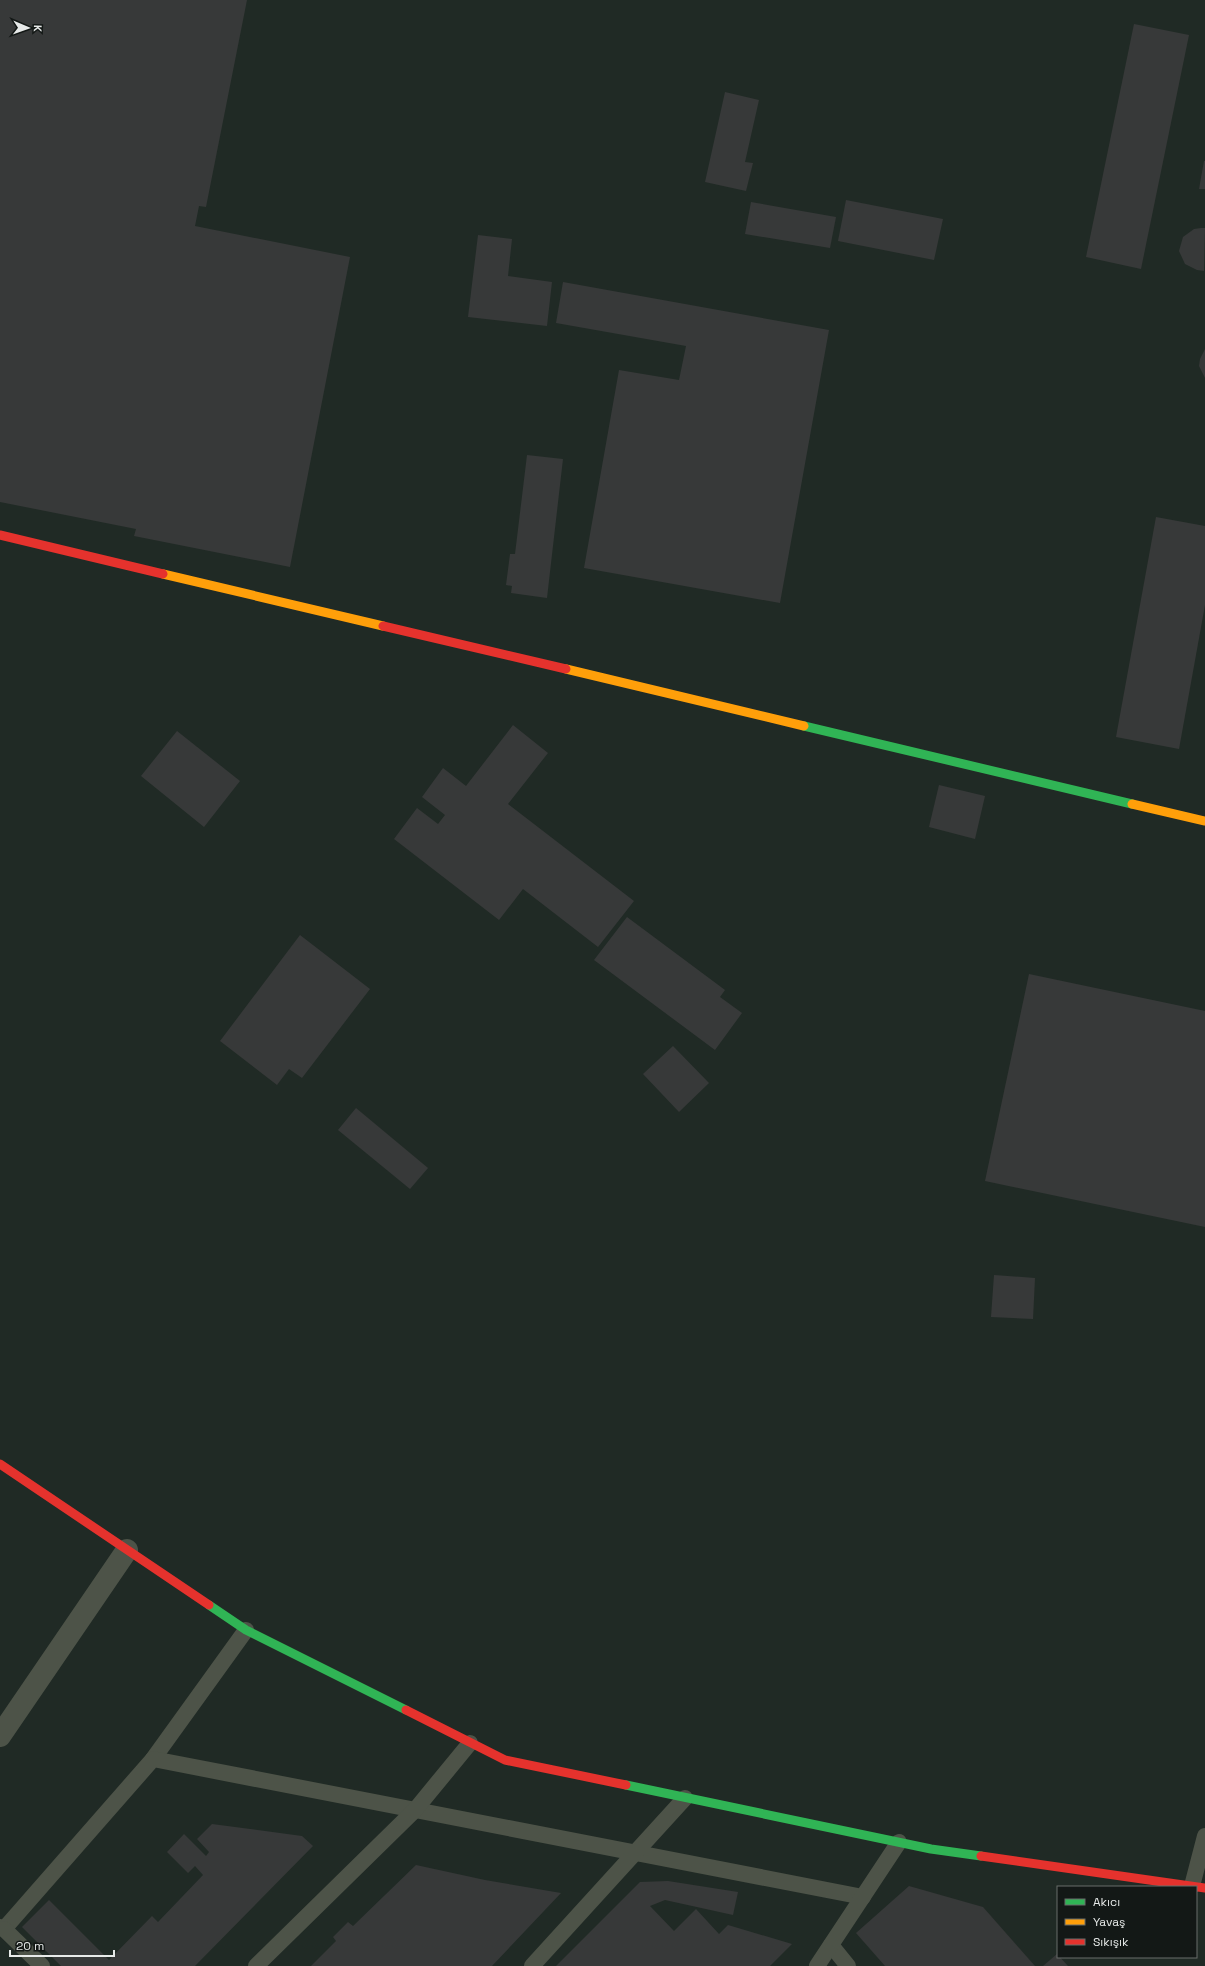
<svg xmlns="http://www.w3.org/2000/svg" width="1205" height="1966" font-family="'Space Grotesk',sans-serif">
	<style>
		.built { fill: #202a25; fill-rule: evenodd }
		.building { fill: #373939 }
		.lines { fill: none; stroke-linecap: round; stroke-linejoin: round }
		.lane { stroke: #4d5348; stroke-width: 16 }
		.street { stroke: #4d5348; stroke-width: 22 }
		.fast { stroke: #30b455; stroke-width: 9 }
		.slow { stroke: #ff9f0a; stroke-width: 9 }
		.jam { stroke: #e5322d; stroke-width: 9 }
	</style>
	<rect width="100%" height="100%" fill="#1e201f"/>
	<path class="built" d="M0 0H1205V1966H0ZM1058 1887H1196V1957H1058Z"/>
	<g class="building">
		<polygon points="0,0 247,0 206,207 199,206 195,226 350,257 290,567 134,536 136,529 0,502"/>
		<polygon points="1134,24 1189,35 1141,269 1086,257"/>
		<polygon points="725,92 759,100 745,162 753,163 746,191 705,182"/>
		<polygon points="1204,161 1205,161 1205,189 1199,189"/>
		<polygon points="846,200 943,219 934,260 838,241"/>
		<polygon points="751,202 836,217 830,248 745,234"/>
		<polygon points="1201,228 1205,228 1204,271 1197,270 1185,264 1179,251 1183,237 1194,229"/>
		<polygon points="478,235 512,239 508,276 552,282 547,326 468,317"/>
		<polygon points="563,282 829,330 780,603 584,568 619,370 679,380 686,346 556,323"/>
		<polygon points="1205,349 1205,378 1199,366 1200,359"/>
		<polygon points="527,455 563,459 547,598 511,593 512,586 506,585 510,554 515,554"/>
		<polygon points="1156,517 1205,526 1205,605 1179,749 1116,737"/>
		<polygon points="513,725 548,753 508,804 634,901 598,947 523,889 499,920 394,839 417,808 438,824 445,815 422,797 443,768 466,786"/>
		<polygon points="177,731 240,781 204,827 141,776"/>
		<polygon points="939,785 985,796 975,839 929,827"/>
		<polygon points="627,917 725,990 720,997 742,1013 715,1050 594,960"/>
		<polygon points="300,935 370,989 302,1078 289,1069 277,1085 220,1041"/>
		<polygon points="1029,974 1205,1011 1205,1227 985,1181"/>
		<polygon points="673,1046 709,1083 679,1112 643,1074"/>
		<polygon points="356,1108 428,1168 410,1189 338,1130"/>
		<polygon points="994,1275 1035,1278 1033,1319 991,1317"/>
		<polygon points="212,1824 302,1836 313,1846 195,1966 61,1966 22,1927 49,1900 109,1960 152,1916 158,1922 203,1875 195,1866 188,1873 167,1852 184,1834 206,1856 209,1852 197,1839"/>
		<polygon points="416,1865 485,1880 561,1893 492,1966 311,1966 336,1941 333,1937 348,1922 353,1926"/>
		<polygon points="668,1881 738,1892 733,1915 665,1900 650,1906 674,1931 696,1909 719,1934 728,1925 792,1944 770,1966 556,1966 640,1882"/>
		<polygon points="909,1886 983,1907 1035,1966 885,1966 856,1933"/>
		<polygon points="1057,1954 1068,1966 1043,1966"/>
	</g>
	<g class="lines">
		<g class="lane">
			<polyline points="153,1759 246,1630"/>
			<polyline points="1192,1886 1205,1836"/>
			<polyline points="0,1927 4,1929 153,1759 863,1897"/>
			<polyline points="4,1929 42,1966"/>
			<polyline points="831,1945 848,1966"/>
			<polyline points="256,1966 415,1810 470,1743"/>
			<polyline points="532,1966 685,1798"/>
			<polyline points="817,1966 899,1842"/>
		</g>
		<polyline class="street" points="0,1736 127,1550"/>
		<g class="fast">
			<polyline points="804,726 1132,804"/>
			<polyline points="209,1605 246,1630 406,1710"/>
			<polyline points="626,1785 931,1849 981,1856"/>
		</g>
		<g class="slow">
			<polyline points="163,574 383,626"/>
			<polyline points="566,669 804,726"/>
			<polyline points="1132,804 1205,821"/>
		</g>
		<g class="jam">
			<polyline points="0,535 163,574"/>
			<polyline points="383,626 566,669"/>
			<polyline points="0,1464 209,1605"/>
			<polyline points="406,1710 505,1760 626,1785"/>
			<polyline points="981,1856 1205,1888"/>
		</g>
	</g>
	<rect x="1057" y="1886" width="140" height="72" fill="#131816" stroke="#686c6a"/>
	<rect x="1065" y="1899" width="20" height="6" fill="#30b455" stroke="#686c6a"/>
	<text x="1093" y="1906" font-size="12" fill="#e7eae9">Akıcı</text>
	<rect x="1065" y="1919" width="20" height="6" fill="#ff9f0a" stroke="#686c6a"/>
	<text x="1093" y="1926" font-size="12" fill="#e7eae9">Yavaş</text>
	<rect x="1065" y="1939" width="20" height="6" fill="#e5322d" stroke="#686c6a"/>
	<text x="1093" y="1946" font-size="12" fill="#e7eae9">Sıkışık</text>
	<g transform="translate(28 28) rotate(92)" stroke="#131816" stroke-width="3" paint-order="stroke">
	<path d="M0-3L7 15L0 10L-7 15Z" fill="#e7eae9"/>
	<text y="-6" font-size="11" font-weight="bold" text-anchor="middle" fill="#e7eae9">K</text>
	</g>
	<path d="M10 1950v6h104v-6" fill="none" stroke="#e7eae9" stroke-width="2"/>
	<text x="16" y="1950" font-size="12" fill="#e7eae9" stroke="#131816" stroke-width="3" paint-order="stroke">20 m</text>
</svg>
